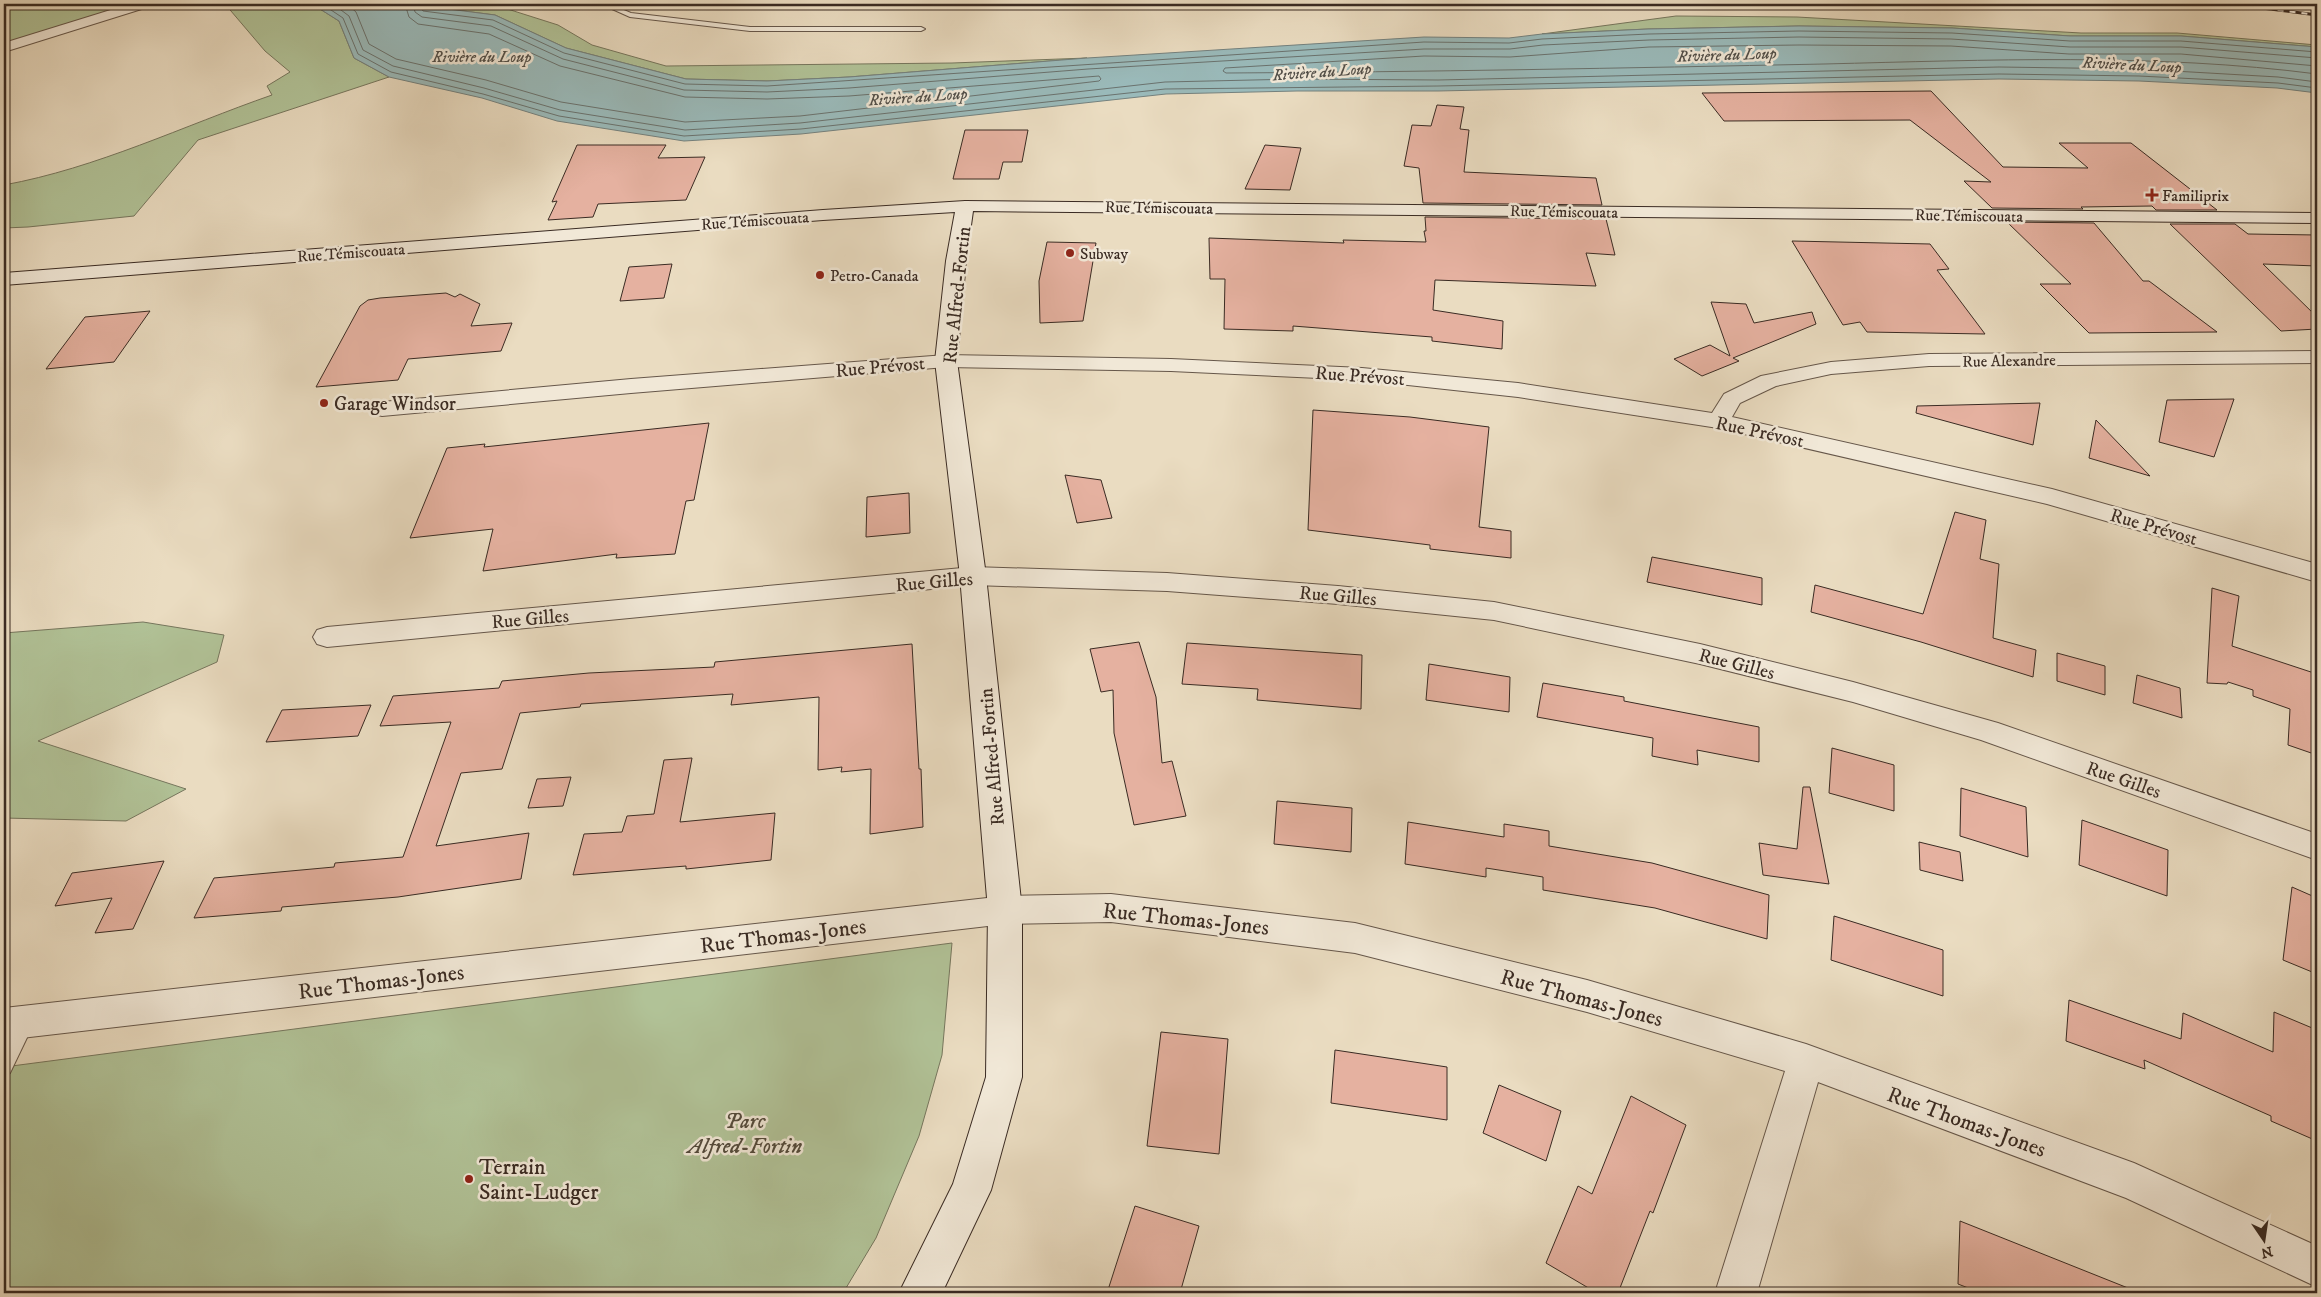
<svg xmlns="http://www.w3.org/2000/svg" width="2321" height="1297" font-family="'IM FELL DW Pica',serif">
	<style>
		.green { fill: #b1c297; stroke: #76765d }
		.water { fill: #9ababa; stroke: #74817e }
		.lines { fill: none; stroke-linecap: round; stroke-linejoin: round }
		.shore { stroke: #6a726e; stroke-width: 1 }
		.building { fill: #e5b1a0; stroke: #3a2b23 }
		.lane-casing { stroke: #66574a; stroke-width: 2 }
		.street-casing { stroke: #66574a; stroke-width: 2 }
		.secondary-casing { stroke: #3a2b23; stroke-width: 2 }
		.lane { fill: #f1e8d7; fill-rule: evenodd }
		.street { fill: #f1e8d7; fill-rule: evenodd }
		.secondary { fill: #f1e8d7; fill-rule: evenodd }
		.rail-casing { stroke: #3a2b23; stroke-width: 3 }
		.rail { stroke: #f1e8d7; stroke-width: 2; stroke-dasharray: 6; stroke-linecap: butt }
		.poi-dot { fill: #8f2418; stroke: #f1e8d7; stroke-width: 2 }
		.labels { text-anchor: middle; stroke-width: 5; stroke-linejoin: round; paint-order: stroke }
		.far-water-label { font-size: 16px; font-style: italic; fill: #524f49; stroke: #f1e8d7 }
		.far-poi-label { font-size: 16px; fill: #3a2b23; stroke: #f1e8d7; text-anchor: start }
		.far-street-label { font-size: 16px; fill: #3a2b23; stroke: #f1e8d7 }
		.street-label { font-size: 19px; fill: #3a2b23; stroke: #f1e8d7 }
		.poi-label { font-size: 19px; fill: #3a2b23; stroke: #f1e8d7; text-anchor: start }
		.near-street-label { font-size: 22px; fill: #3a2b23; stroke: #f1e8d7 }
		.near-park-label { font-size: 22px; font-style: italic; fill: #52493a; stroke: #f1e8d7 }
		.near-poi-label { font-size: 22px; fill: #3a2b23; stroke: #f1e8d7; text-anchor: start }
	</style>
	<rect width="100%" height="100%" fill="#eadcc1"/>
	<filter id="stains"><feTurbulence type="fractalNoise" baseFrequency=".004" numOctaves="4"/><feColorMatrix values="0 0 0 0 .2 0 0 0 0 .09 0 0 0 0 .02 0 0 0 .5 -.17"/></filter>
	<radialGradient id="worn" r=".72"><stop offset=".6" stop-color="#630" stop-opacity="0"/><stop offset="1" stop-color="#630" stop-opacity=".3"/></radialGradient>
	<g class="green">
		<polygon points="4,4 143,4 4,48"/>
		<path d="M225 4H312L339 21 354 58 389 77 198 140 134 216 28 227 4 228V185C97 168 183 126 272 95L267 86 290 72 265 51Z"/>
		<polygon points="424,6 498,6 558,25 592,45 666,66 952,63 1087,58 849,77 767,81 686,79 566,48 495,15"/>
		<polygon points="1676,16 1797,17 2081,33 2177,33 2317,45 2317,47 2181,36 2070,36 1952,28 1799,26 1648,29 1542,34"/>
		<polygon points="143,622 224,635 217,662 38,741 186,789 126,821 4,818 4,633"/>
		<polygon points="952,943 942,1055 919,1136 876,1238 843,1293 4,1293 4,1067"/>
	</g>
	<polygon class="water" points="312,4 420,4 425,6 495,15 566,48 686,79 767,81 849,77 1087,58 1424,37 1509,38 1542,34 1648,29 1799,26 1952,28 2070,36 2181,36 2317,47 2317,93 2277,88 2139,81 1999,79 1438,91 1297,91 1166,94 801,134 684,141 557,121 482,98 389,77 354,58 339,21"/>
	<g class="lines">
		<g class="shore">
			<polyline points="322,4 343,18 358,54 391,72 483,94 559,116 684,136 801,129 1165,89 1438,86 1999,74 2139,76 2278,83 2317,88"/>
			<polyline points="333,4 349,16 363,50 393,66 484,88 560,110 685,130 800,123 1165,82 1297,79 1438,80 1999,67 2139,69 2278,77 2317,82"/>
			<polyline points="347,4 356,12 369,44 396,59 486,80 561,102 685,122 800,116 1099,81 1101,79 1099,76 849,96 767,99 685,97 560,66 489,34 418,24 409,17 405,4"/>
			<polyline points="413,4 415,12 422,17 491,26 563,59 684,90 767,92 849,88 1088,69 1424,49 1510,49 1543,45 1649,40 1799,37 1951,39 2070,47 2181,47 2317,58"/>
			<polyline points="419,4 423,11 493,20 564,53 685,84 767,86 1424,42 1509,43 1542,39 1649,34 1799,31 1952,33 2070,41 2181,41 2317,52"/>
			<path d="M2317 66 2181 54H2069L1951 46 1799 45 1649 47 1510 57 1424 56 1225 68 1223 71 1226 73C1425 72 1625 68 1824 64 1986 60 2156 53 2317 74"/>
		</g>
	</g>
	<g class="building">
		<polygon points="1931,91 2003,167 2088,168 2059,143 2131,143 2217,210 2156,210 2152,206 2081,207 2083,209 1992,208 1964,181 1991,182 1910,120 1724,121 1702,93"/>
		<polygon points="1437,105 1464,107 1460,129 1469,130 1464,172 1596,178 1602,205 1423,203 1419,168 1404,166 1412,125 1431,126"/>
		<polygon points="965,130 1028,130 1022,162 1003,162 999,179 953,179"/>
		<polygon points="577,145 666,145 658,158 705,157 686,200 598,204 593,217 548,220 557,201 552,202"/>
		<polygon points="1265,145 1301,148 1290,190 1245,189"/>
		<polygon points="1425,217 1606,219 1615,255 1586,253 1596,286 1435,280 1433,310 1503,321 1502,349 1432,341 1432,337 1293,326 1293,331 1224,329 1225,279 1210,279 1209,238 1344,243 1343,240 1426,242 1424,231 1426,231"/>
		<polygon points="2007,222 2094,223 2143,281 2149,281 2217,332 2089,333 2040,284 2071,284"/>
		<polygon points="2170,224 2235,224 2248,234 2317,235 2317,266 2263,264 2317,317 2317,329 2281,331"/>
		<polygon points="1792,241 1930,244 1949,269 1937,270 1985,334 1867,332 1860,322 1843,325"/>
		<polygon points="1047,242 1096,243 1083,321 1040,323 1039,281"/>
		<polygon points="672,264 664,298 620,301 629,267"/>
		<polygon points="446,293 455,297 460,294 480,304 471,326 512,323 501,351 408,359 398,380 316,387 360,306 368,300 380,298"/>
		<polygon points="1711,302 1746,304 1754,323 1812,312 1816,324 1733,358 1739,361 1702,376 1674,359 1710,345 1730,356"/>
		<polygon points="150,311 114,362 46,369 85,317"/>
		<polygon points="2234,399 2214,457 2159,442 2167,400"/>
		<polygon points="2040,403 2033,445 1916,413 1917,406"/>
		<polygon points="1313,410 1410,417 1489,427 1479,527 1511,531 1511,558 1430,549 1430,545 1308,530"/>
		<polygon points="2096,420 2150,476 2089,458"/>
		<polygon points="709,423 694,500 686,501 675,554 616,558 617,554 483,571 493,529 410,538 447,448 485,444 484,447"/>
		<polygon points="1065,475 1101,480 1112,518 1077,523"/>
		<polygon points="909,493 910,533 866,537 867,497"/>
		<polygon points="1955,512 1986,520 1980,559 1999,564 1993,638 2036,650 2033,677 1921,642 1811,612 1815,585 1923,614"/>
		<polygon points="1652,557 1762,578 1762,605 1647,582"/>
		<polygon points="2212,588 2239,596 2232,646 2317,674 2317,755 2288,745 2290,709 2253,696 2253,690 2228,682 2227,684 2207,683"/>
		<polygon points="1139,642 1156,697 1162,763 1172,761 1186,816 1134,825 1114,733 1113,690 1101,692 1090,649"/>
		<polygon points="1187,643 1362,655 1361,709 1257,700 1258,689 1182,684"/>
		<polygon points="912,644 919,769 921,769 923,827 870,834 871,769 841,772 842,767 818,770 819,697 731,705 733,694 581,704 580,707 520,713 502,769 461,773 436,846 529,833 521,879 398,897 282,907 281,911 194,918 214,878 334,867 335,863 403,857 451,722 380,726 393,696 499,688 502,681 589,673 714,667 715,662"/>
		<polygon points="2057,653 2105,666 2105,695 2057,681"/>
		<polygon points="1429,664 1510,677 1509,712 1426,700"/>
		<polygon points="2137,675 2180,688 2182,718 2133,703"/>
		<polygon points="1543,683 1624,697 1624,701 1759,727 1759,762 1697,750 1698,765 1652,756 1653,738 1537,717"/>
		<polygon points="371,705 358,736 266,742 282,710"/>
		<polygon points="1832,748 1894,765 1894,811 1829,793"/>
		<polygon points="692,758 680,822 775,813 771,860 686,869 686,866 573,875 584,834 622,832 627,816 654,814 664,760"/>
		<polygon points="571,777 563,806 528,808 537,779"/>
		<polygon points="1803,787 1810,787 1829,884 1763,875 1759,843 1797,849"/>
		<polygon points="1961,788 2026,807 2028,857 1960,836"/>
		<polygon points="1277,801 1352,808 1351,852 1274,844"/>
		<polygon points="2082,820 2168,850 2167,896 2079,865"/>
		<polygon points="1408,822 1504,837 1504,824 1549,831 1549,846 1652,863 1769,895 1767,939 1655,908 1543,890 1543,877 1486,868 1486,877 1405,864"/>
		<polygon points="1919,842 1960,852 1963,881 1920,870"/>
		<polygon points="164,861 133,929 95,933 112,898 55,906 72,873"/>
		<polygon points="2292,887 2317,898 2317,974 2283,960"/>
		<polygon points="1834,916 1943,950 1943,996 1831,960"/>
		<polygon points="2069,1000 2181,1039 2183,1013 2273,1052 2274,1012 2317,1030 2317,1141 2271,1121 2271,1116 2144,1060 2145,1069 2066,1041"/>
		<polygon points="1161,1032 1228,1039 1219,1154 1147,1146"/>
		<polygon points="1335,1050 1447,1067 1447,1120 1331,1103"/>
		<polygon points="1499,1085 1561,1111 1546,1161 1483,1133"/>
		<polygon points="1631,1096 1686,1125 1653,1213 1650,1211 1618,1293 1597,1293 1546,1263 1578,1186 1592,1194"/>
		<polygon points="1135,1206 1199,1226 1180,1293 1107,1293"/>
		<polygon points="1960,1221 2138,1292 2138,1293 1981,1293 1958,1284"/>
	</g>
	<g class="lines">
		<g class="lane-casing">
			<g id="lane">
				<polygon points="601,4 609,4 631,13 750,27 921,27 925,29 921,31 750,31 630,17"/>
				<polygon points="25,1015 31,1017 34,1023 10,1073 4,1076 4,1048 19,1017"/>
			</g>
		</g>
		<g class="street-casing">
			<g id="street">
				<polygon points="130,4 150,4 148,7 4,52 4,43"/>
				<polygon points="2317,351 2317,363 1929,366 1831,374 1776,386 1740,403 1732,417 2052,489 2317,564 2317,582 2047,504 1718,428 1518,397 1362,380 1171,371 946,367 631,393 382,416 374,414 371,409 374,404 382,402 631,379 946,355 1171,359 1362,368 1518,383 1712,413 1724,394 1761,376 1831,362 1929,354"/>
				<polygon points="973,567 1167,573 1338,586 1494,602 1700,644 1853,682 1998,723 2317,834 2317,860 1981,740 1853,702 1700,664 1494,620 1338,604 1167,591 973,585 327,647 317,644 313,637 317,630 327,627"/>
				<polygon points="1111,894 1355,923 1587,980 1806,1044 2134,1163 2317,1246 2317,1287 2126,1198 1818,1082 1757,1293 1715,1293 1785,1071 1587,1012 1355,953 1111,922 1005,924 4,1040 4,1008 1005,896"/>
			</g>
		</g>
		<g class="secondary-casing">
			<polygon id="secondary" points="965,201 2317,213 2317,223 973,211 966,261 957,361 986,576 1022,910 1022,1077 991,1190 942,1293 899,1293 953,1184 986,1077 988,910 960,576 935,361 946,261 955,212 823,220 4,285 4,273 823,210"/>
		</g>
		<use href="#lane" class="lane"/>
		<use href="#street" class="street"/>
		<use href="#secondary" class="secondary"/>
		<g class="rail-casing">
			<polyline id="rail" points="2230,4 2317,15"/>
		</g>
		<use href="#rail" class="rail"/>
	</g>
	<g class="poi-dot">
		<path d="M2149.5 187.5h5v5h5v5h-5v5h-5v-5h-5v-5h5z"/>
		<circle cx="1070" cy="253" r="5"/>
		<circle cx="820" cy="275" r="5"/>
		<circle cx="324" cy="403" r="5"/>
		<circle cx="469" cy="1179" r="5"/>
	</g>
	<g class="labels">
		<g class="far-water-label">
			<text transform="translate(1727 54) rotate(-2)" y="6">Rivière du Loup</text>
			<text x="482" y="62">Rivière du Loup</text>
			<text transform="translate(2132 64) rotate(3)" y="6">Rivière du Loup</text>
			<text transform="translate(1322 71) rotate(-4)" y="6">Rivière du Loup</text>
			<text transform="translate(918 96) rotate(-4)" y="6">Rivière du Loup</text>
		</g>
		<g class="far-poi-label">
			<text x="2162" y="201">Familiprix</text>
			<text x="1080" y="259">Subway</text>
			<text x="830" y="281">Petro-Canada</text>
		</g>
		<g class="far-street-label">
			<text transform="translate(1159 207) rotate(1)" y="6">Rue Témiscouata</text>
			<text transform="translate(1564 211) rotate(1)" y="6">Rue Témiscouata</text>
			<text transform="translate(1969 215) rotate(1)" y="6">Rue Témiscouata</text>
			<text transform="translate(755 220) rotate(-4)" y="6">Rue Témiscouata</text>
			<text transform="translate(351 252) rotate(-4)" y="6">Rue Témiscouata</text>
			<text transform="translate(2009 360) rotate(-1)" y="6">Rue Alexandre</text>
		</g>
		<g class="street-label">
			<text transform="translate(956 295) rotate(-84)" y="7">Rue Alfred-Fortin</text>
			<text transform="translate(880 366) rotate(-5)" y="7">Rue Prévost</text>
			<text transform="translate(1360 375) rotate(4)" y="7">Rue Prévost</text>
			<text transform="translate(1760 431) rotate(12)" y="7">Rue Prévost</text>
			<text transform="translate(2154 526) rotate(16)" y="7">Rue Prévost</text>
			<text transform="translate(934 581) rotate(-5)" y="7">Rue Gilles</text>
			<text transform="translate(1338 595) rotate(5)" y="7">Rue Gilles</text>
			<text transform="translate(530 618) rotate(-5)" y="7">Rue Gilles</text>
			<text transform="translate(1737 663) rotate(14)" y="7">Rue Gilles</text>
			<text transform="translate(991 757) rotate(-95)" y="7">Rue Alfred-Fortin</text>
			<text transform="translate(2124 779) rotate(19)" y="7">Rue Gilles</text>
		</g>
		<g class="poi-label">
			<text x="334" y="410">Garage Windsor</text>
		</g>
		<g class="near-street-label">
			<text transform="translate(1186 918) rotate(6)" y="8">Rue Thomas-Jones</text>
			<text transform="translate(783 935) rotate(-7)" y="8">Rue Thomas-Jones</text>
			<text transform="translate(381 981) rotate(-7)" y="8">Rue Thomas-Jones</text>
			<text transform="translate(1582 997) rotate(15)" y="8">Rue Thomas-Jones</text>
			<text transform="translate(1967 1121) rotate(20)" y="8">Rue Thomas-Jones</text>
		</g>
		<g class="near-park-label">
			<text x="745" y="1128">Parc<tspan x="745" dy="25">Alfred-Fortin</tspan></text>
		</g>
		<g class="near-poi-label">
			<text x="479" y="1174">Terrain<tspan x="479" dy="25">Saint-Ludger</tspan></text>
		</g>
	</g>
	<rect width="2321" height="1297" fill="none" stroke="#eadcc1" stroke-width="20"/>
	<rect x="5" y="5" width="2311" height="1287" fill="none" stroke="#3a2b23" stroke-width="2.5"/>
	<rect x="10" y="10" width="2301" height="1277" fill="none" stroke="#3a2b23"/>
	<g transform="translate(2264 1240) rotate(167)" stroke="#f1e8d7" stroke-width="4" paint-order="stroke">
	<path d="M0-4L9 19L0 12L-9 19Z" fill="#3a2b23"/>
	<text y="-8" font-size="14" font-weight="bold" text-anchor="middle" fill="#3a2b23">N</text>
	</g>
	<rect width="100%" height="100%" filter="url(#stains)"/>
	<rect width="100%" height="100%" fill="url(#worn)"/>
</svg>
